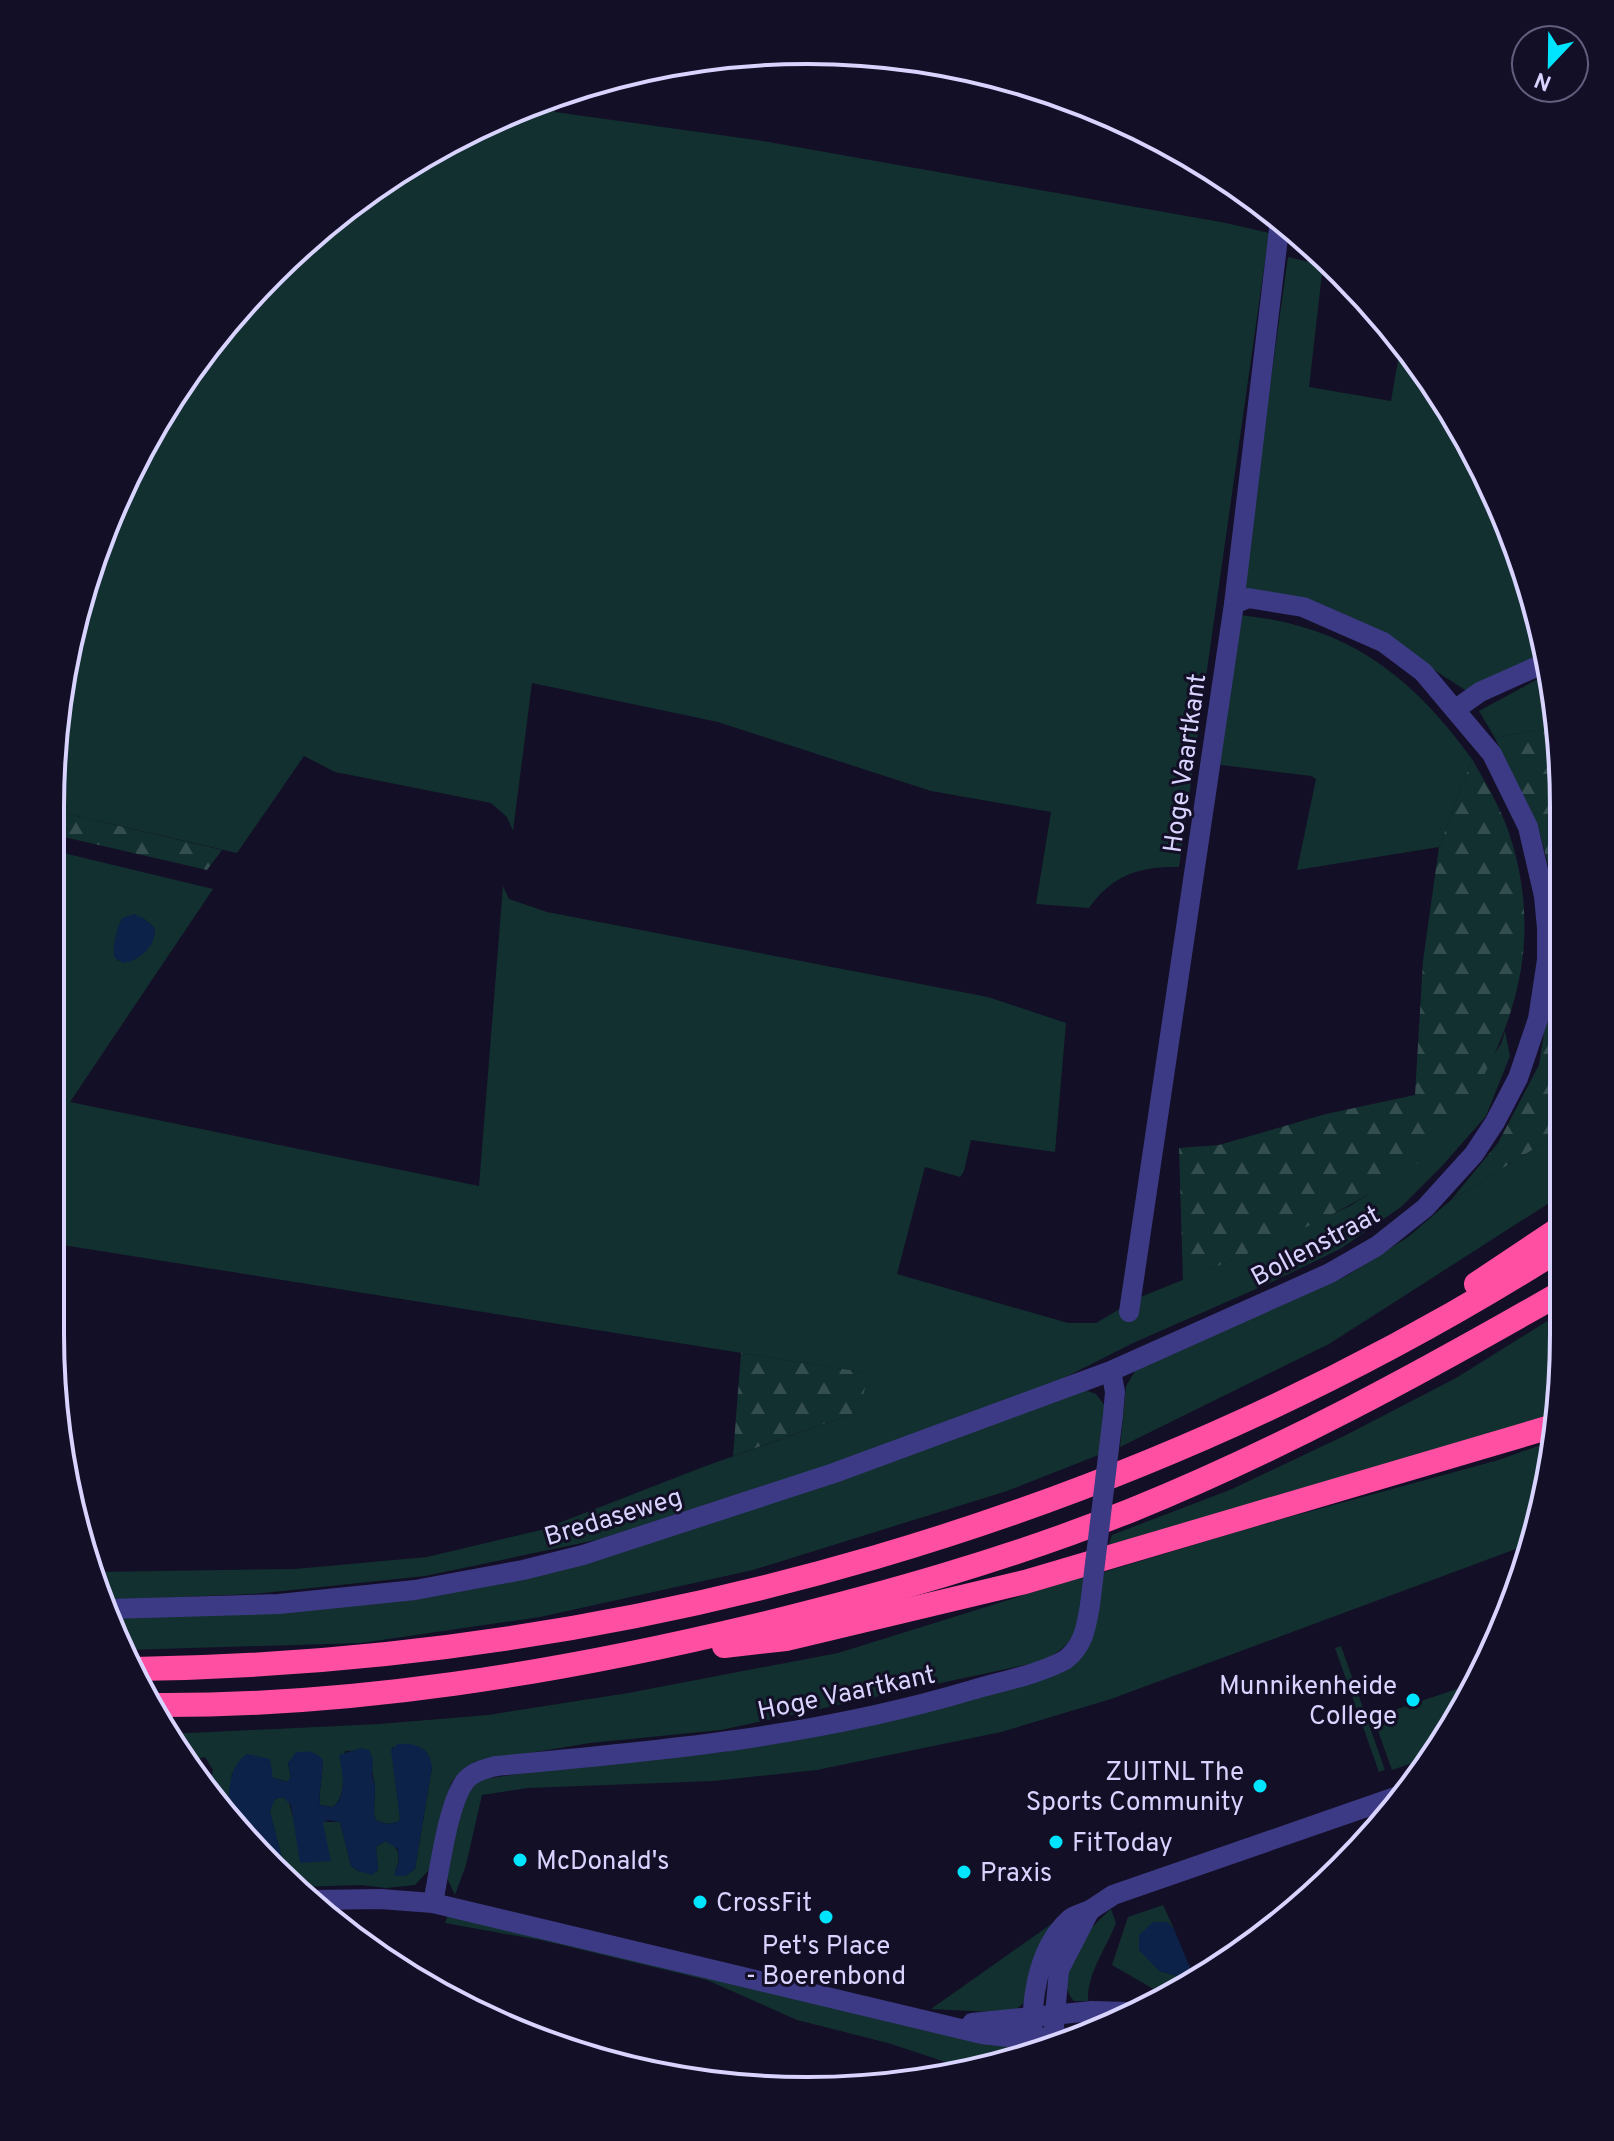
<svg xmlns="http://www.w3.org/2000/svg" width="1614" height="2141" font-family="Overpass,sans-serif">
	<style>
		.grass { fill: #12302f; fill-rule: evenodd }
		.forest { fill: url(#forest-firs) }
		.water { fill: #0c2248 }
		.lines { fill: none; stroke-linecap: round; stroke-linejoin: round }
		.minor { stroke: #3d3a85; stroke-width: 20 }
		.highway { stroke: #ff4fa3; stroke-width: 24 }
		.minor-bridge { stroke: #3d3a85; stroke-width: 20 }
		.poi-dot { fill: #00e5ff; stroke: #130f26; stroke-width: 3 }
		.labels { text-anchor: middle; stroke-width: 6; stroke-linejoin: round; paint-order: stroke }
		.street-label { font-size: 26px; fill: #d9d4ff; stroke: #130f26 }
		.poi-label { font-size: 26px; fill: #d9d4ff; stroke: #130f26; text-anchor: start }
		.rim { fill: none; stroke: #d9d4ff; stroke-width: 4 }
	</style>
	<defs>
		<pattern id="forest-firs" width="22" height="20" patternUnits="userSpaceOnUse" patternTransform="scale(2)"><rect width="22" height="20" fill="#12302f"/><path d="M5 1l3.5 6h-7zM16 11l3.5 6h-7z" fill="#344d4e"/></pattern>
	</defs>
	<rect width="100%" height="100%" fill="#130f26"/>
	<g class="grass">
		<path d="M556 96 555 112 763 141 1226 223 1269 233 1179 867C1140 866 1112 875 1089 908L1036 904 1051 812 931 791 718 722 532 683 513 831 507 817 491 803 335 772 304 756 237 853 51 810 52 758 76 611 178 386 272 271 386 178 517 108Z"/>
		<polygon points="1288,257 1323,265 1309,387 1391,401 1401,343 1436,386 1524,563 1546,657 1472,689 1465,690 1399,647 1241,593"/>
		<path d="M1237 615C1345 624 1410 674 1472 759L1439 847 1297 870 1316 779 1311 776 1214 764Z"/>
		<polygon points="1550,676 1558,709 1558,726 1495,738 1479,711 1538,679"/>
		<path d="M51 850 213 889 70 1102 479 1186 503 886 509 899 547 912 988 997 1066 1023 1055 1152 971 1140 964 1171 960 1177 925 1167 897 1274 1068 1323H1096L1138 1298 1232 1260 1350 1206 1422 1160 1501 1044 1505 1031 1510 1056 1486 1116 1442 1166 1401 1207 1340 1249 1272 1282 1133 1343 1048 1386 837 1463 601 1539 425 1576 253 1594 105 1600 93 1572 295 1569 427 1557 541 1530 703 1467 860 1411 867 1373 50 1243ZM143 918 155 928V935L118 961 114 946Z"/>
		<polygon points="1558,1134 1557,1198 1329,1344 1120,1447 1126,1386 1137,1368 1348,1275 1408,1237 1451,1200"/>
		<polygon points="1557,1315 1557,1419 1108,1547 1112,1535 1232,1489 1346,1435 1456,1378"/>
		<polygon points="1085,1390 1096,1394 1105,1406 1101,1454 1007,1491 753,1570 540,1617 361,1643 125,1650 112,1618 427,1594"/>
		<polygon points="1556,1440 1527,1545 1111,1699 1001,1732 817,1770 713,1781 528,1788 482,1795 466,1865 455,1895 446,1876 464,1794 482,1779 592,1764 724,1752 921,1709 1057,1670 1094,1630 1104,1572 1260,1525 1495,1461"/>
		<path d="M1085 1576C1079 1619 1084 1643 1039 1662L721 1730 590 1743 474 1762 460 1772 451 1783 429 1870 415 1885 386 1888 361 1885 297 1887 272 1870 283 1864 270 1811C272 1801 277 1794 288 1799L296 1828 323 1827V1822H340L351 1866 358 1871 372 1874 378 1870 376 1847 385 1841C401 1847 401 1857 395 1872L405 1876 415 1869 432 1767 392 1747 400 1819 398 1822 388 1824 377 1821 374 1815 375 1786 368 1750 345 1751C343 1767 347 1796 333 1807L320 1805C318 1797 323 1772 323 1760L288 1763 291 1778 288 1782 273 1778 232 1773 227 1811 209 1788 213 1770 205 1757 189 1761 168 1734 379 1724 488 1715 628 1693 838 1653Z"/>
		<polygon points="1341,1646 1385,1770 1379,1772 1335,1648"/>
		<polygon points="1466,1686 1469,1693 1436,1755 1392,1770 1373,1717"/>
		<polygon points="1163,1905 1174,1929 1167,1922 1159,1971 1193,1980 1164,1995 1112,1965 1128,1917"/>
		<path d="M1111 1909 1116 1923C1106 1949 1087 1973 1088 2001H1074C1049 1972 1089 1928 1111 1909Z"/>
		<polygon points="449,1913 1010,2043 1023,2056 964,2068 888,2043 797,2020 707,1980 545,1941 445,1923"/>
		<polygon points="1054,1922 1027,2000 1012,2013 931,2009"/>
	</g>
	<g class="forest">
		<polygon points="1558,726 1558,1134 1451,1200 1498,1143 1539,1065 1549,1000 1555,931 1552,881 1538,826 1495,738"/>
		<path d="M1472 759C1488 787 1505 815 1513 846 1537 930 1522 1004 1482 1079 1467 1107 1445 1142 1421 1161 1410 1170 1397 1177 1385 1184 1322 1224 1252 1252 1183 1280L1179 1148 1219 1145 1326 1114 1415 1095 1423 961 1439 847Z"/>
		<polygon points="51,810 222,850 207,870 51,834"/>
		<polygon points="741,1353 868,1373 860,1411 733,1456"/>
	</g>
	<g class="water">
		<path d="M134 914 143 918 155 928C156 946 140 961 123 963L114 957C113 943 116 931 122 918Z"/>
		<path d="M398 1744C415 1743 430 1747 432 1767L415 1869 405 1876H394L399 1861 398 1849 385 1841 376 1847 378 1870 372 1875 358 1871 351 1866 340 1822 328 1820 323 1823 331 1861 300 1863 291 1805 283 1797 275 1799 270 1811 284 1865 272 1870 227 1811C230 1790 228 1766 247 1754L270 1759 273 1778 287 1782 291 1777 288 1763 296 1752C308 1751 314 1750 323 1760 323 1772 318 1796 320 1805L333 1807C348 1796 342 1770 339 1755L361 1748 369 1750 373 1759 372 1775 375 1786 374 1815 377 1821 388 1824 398 1822 400 1819 391 1750Z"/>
		<polygon points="1153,1922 1167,1922 1174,1929 1190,1968 1221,1966 1193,1980 1159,1971 1139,1950 1139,1935"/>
	</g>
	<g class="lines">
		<g class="minor">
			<polyline points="1456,709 1480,692 1547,662"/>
			<polyline points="1129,1312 1234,604 1280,221"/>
			<polyline points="1111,1371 1115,1392 1113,1415"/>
			<polyline points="109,1609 279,1604 415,1590 523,1570 583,1555 834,1473 1111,1371 1330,1273 1377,1246 1425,1208 1474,1154 1495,1122 1518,1078 1538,1019 1547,960 1547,928 1544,896 1528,827 1492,754 1423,672 1383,642 1303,607 1248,598 1234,604"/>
			<polyline points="314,1900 380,1899 433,1903 982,2034 1008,2037 1077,2038"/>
			<path d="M433 1903C439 1874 448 1799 467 1779 475 1771 485 1769 496 1766 659 1751 814 1737 972 1690 1002 1681 1037 1675 1065 1660 1084 1645 1086 1628 1090 1605"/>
			<polyline points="972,2023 1092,2011 1129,2012"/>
			<polyline points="1054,2026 1059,1970 1090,1910"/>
			<path d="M1033 2054C1030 2010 1034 1951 1070 1919 1076 1914 1085 1913 1092 1909 1099 1904 1106 1900 1113 1895L1404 1794"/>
		</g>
		<g class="highway">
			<polyline points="1476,1284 1557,1230"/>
			<polyline points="724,1646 786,1639 1025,1582 1557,1425"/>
			<path d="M134 1669C634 1662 1134 1518 1557 1251"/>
			<path d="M148 1705C352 1707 557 1673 754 1626 881 1595 1010 1559 1132 1510 1280 1450 1419 1374 1557 1295"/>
		</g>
		<polyline class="minor-bridge" points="1090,1605 1113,1415"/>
	</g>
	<g class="poi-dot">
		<circle cx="1413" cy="1700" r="8"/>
		<circle cx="1260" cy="1786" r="8"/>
		<circle cx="1056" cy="1842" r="8"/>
		<circle cx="520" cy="1860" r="8"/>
		<circle cx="964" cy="1872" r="8"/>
		<circle cx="700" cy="1902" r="8"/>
		<circle cx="826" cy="1917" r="8"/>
	</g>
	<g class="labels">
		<g class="street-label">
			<text transform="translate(1184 763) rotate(-82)" y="9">Hoge Vaartkant</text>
			<text transform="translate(1315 1245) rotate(-28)" y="9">Bollenstraat</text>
			<text transform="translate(613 1516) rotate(-17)" y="9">Bredaseweg</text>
			<text transform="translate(846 1692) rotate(-12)" y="9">Hoge Vaartkant</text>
		</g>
		<g class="poi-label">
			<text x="1397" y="1694" text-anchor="end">Munnikenheide<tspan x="1397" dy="30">College</tspan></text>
			<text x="1244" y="1780" text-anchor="end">ZUITNL The<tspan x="1244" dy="30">Sports Community</tspan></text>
			<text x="1072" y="1851">FitToday</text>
			<text x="536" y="1869">McDonald's</text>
			<text x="980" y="1881">Praxis</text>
			<text x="716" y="1911">CrossFit</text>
			<text x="826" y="1954" text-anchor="middle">Pet's Place<tspan x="826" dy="30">- Boerenbond</tspan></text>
		</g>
	</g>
	<path d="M0 0H1614V2141H0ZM807 64H807A743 743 0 0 1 1550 807V1334A743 743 0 0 1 807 2077H807A743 743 0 0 1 64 1334V807A743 743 0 0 1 807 64Z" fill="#130f26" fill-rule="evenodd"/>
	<path class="rim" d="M807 64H807A743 743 0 0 1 1550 807V1334A743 743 0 0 1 807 2077H807A743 743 0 0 1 64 1334V807A743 743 0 0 1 807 64Z"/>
	<g transform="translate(1550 64) rotate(202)"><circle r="38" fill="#130f26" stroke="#625e7d" stroke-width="2"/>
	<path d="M0-6L14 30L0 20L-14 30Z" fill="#00e5ff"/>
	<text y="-12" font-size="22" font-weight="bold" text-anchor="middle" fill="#d9d4ff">N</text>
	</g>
</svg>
